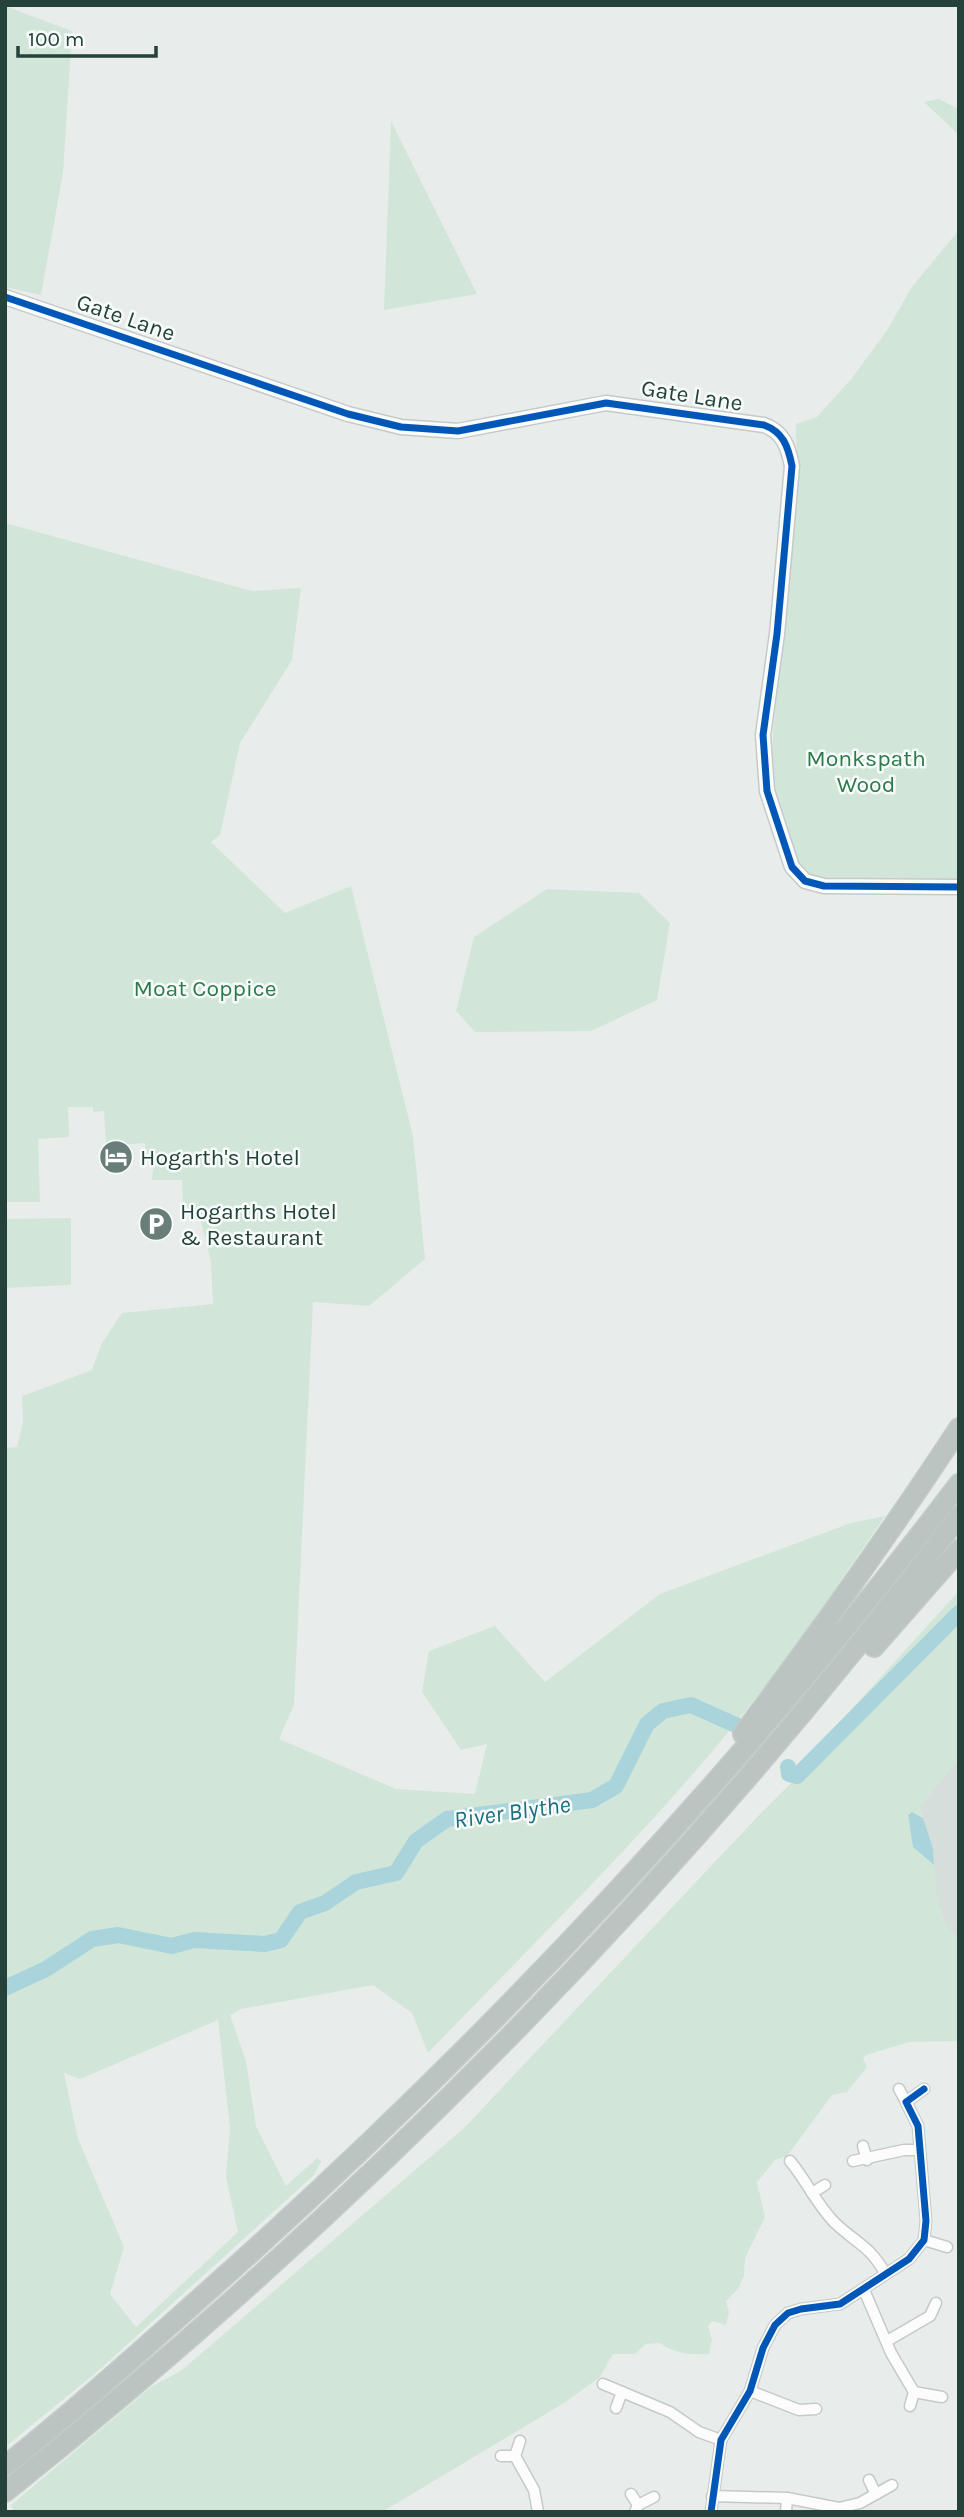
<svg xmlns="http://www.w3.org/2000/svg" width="964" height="2517" font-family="Karla,sans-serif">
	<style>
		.built { fill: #d6dedb }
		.green { fill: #d1e6d8; fill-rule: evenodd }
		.water { fill: #a9d4db }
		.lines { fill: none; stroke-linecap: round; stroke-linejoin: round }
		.river { stroke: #a9d4db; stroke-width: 16 }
		.minor-casing { stroke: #c5cac8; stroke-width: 13 }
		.tertiary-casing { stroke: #c5cac8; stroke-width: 17 }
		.motorway-casing { stroke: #c3ccc9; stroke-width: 22 }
		.minor { stroke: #fcfcfc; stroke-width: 10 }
		.tertiary { stroke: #fcfcfc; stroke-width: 14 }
		.motorway { stroke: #bcc4c2; stroke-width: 19 }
		.cycleway-casing { stroke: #f7fbf9; stroke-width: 11 }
		.cycleway { stroke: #0057b8; stroke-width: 7 }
		.labels { text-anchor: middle; stroke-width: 5; stroke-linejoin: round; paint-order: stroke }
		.street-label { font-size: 23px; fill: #24423a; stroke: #f7fbf9 }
		.park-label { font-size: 23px; fill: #2d7a4b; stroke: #f7fbf9 }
		.poi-label { font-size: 23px; fill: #24423a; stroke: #f7fbf9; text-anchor: start }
		.water-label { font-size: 24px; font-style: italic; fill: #1c6f80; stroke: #f7fbf9 }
	</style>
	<rect width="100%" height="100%" fill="#e8edeb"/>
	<polygon class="built" points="959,1759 959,1939 948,1930 936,1899 933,1848 919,1807"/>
	<g class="green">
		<polygon points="5,6 72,31 63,173 41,295 5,287"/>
		<polygon points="939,99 959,109 959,135 924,102"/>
		<polygon points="391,121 477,294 384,310"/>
		<polygon points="959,230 959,881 865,881 807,877 790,853 772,792 773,732 797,479 796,424 817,417 852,378 888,329 911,288"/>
		<path d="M5 523 252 591 301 588 292 660 240 743 220 835 211 842 285 913 351 886 413 1136 425 1259 369 1306 313 1302 294 1705 279 1739 396 1789 475 1794 487 1744 461 1750 422 1692 429 1651 495 1626 545 1682 660 1594 851 1523 885 1516C837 1586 790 1657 736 1723 641 1839 532 1945 428 2053L412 2013 373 1985 241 2009 230 2015 246 2061 256 2126 286 2186 317 2158 321 2161 314 2175 98 2371 5 2447V1448L17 1447 23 1422 22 1396 92 1370 102 1343 122 1313 213 1304 211 1262 198 1210H183L182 1180H152L154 1160 146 1155 145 1143 106 1146 104 1111 93 1112V1107H68L69 1137 38 1139 40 1202H5ZM218 2020 230 2128 226 2177 238 2232 136 2327 110 2294 124 2247 78 2139 64 2073 80 2079Z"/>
		<polygon points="547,889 639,893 670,923 657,1000 591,1031 475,1032 456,1011 474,937"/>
		<polygon points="71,1218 71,1285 5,1288 5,1219"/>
		<path d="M959 1591V1759L919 1807 923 1818 912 1812 908 1815C910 1836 917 1851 934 1865 936 1893 937 1920 959 1939V2041L909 2042 866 2055 863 2058 867 2067 847 2092 832 2095 787 2156 775 2160 757 2182 765 2217 745 2258 744 2276 738 2289 726 2301 729 2312 726 2325 712 2321 708 2326 712 2340 709 2354C691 2355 675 2354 660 2343L646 2344 635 2354H613L600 2377 564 2403 382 2512H14L11 2505 151 2387 182 2370 464 2128 761 1813 840 1735 837 1725Z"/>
	</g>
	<polygon class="water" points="912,1812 923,1818 933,1848 934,1865 913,1847 908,1815"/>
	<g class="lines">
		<g class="river">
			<polyline points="788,1767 789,1774 797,1776 959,1613"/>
			<polyline points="5,1988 46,1969 92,1939 118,1935 172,1946 194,1940 265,1944 281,1940 300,1912 325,1903 356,1882 396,1873 416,1841 447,1819 592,1800 616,1786 647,1724 663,1711 691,1705 738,1726"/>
		</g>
		<g class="minor-casing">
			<g id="minor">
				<polyline points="899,2089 906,2102"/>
				<polyline points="863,2146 867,2160"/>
				<path d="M790 2161C806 2180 817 2205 835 2223 856 2243 869 2245 885 2273"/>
				<polyline points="853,2161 904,2150 919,2150"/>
				<polyline points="812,2193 825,2185"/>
				<polyline points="924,2240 947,2247"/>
				<polyline points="864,2290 891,2353 914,2392 942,2397"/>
				<polyline points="887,2341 930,2316 936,2303"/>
				<polyline points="603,2384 670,2412 699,2432 721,2440"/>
				<polyline points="750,2391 799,2410 816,2409"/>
				<polyline points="910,2406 914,2392"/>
				<polyline points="616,2408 622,2392"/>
				<polyline points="501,2456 515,2456 534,2490 538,2512"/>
				<polyline points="515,2456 520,2441"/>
				<polyline points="869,2480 876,2494"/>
				<polyline points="631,2494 638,2505 635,2512"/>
				<polyline points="712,2496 787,2498 839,2508 860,2503 892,2485"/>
				<polyline points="638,2505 654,2497"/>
				<polyline points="711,2512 721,2440 750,2391 763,2348 775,2325 788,2313 801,2309 840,2304 909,2259 924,2240 926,2221 918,2126 906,2102 924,2089"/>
				<polyline points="786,2512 787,2498"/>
			</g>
		</g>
		<g class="tertiary-casing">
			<path id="tertiary" d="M5 297 348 414 401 427 458 431 606 403 764 425C783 432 788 446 792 466L777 634 763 735 767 791 792 867 805 881 824 886 959 887"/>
		</g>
		<g class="motorway-casing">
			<g id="motorway">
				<polyline points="874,1647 959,1550"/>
				<path d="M743 1734C818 1634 890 1533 959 1428"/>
				<path d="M5 2466C72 2413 135 2356 198 2300 478 2052 733 1781 959 1484"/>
				<path d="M5 2492C361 2207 684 1879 959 1516"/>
			</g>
		</g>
		<use href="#minor" class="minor"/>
		<use href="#tertiary" class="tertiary"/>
		<use href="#motorway" class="motorway"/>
		<g class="cycleway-casing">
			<g id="cycleway">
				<path d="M5 297 348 414 401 427 458 431 606 403 764 425C783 432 788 446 792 466L777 634 763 735 767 791 792 867 805 881 824 886 959 887"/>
				<polyline points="711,2512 721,2440 750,2391 763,2348 775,2325 788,2313 801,2309 840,2304 909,2259 924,2240 926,2221 918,2126 906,2102 924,2089"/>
			</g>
		</g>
		<use href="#cycleway" class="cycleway"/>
	</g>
	<defs>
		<g id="hotel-disc" transform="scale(1.75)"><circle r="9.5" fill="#697e78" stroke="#f7fbf9"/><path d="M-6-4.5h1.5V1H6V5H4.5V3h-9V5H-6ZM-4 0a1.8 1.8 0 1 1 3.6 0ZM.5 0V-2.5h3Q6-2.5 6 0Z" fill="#fff"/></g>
		<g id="parking-disc" transform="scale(1.75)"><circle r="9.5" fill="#697e78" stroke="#f7fbf9"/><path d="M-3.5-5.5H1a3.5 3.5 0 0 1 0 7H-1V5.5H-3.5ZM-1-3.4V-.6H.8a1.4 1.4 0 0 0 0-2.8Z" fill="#fff"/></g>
	</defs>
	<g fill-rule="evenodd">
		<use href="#hotel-disc" x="116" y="1157"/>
		<use href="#parking-disc" x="156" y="1224"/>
	</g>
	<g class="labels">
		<g class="street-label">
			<text transform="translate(126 317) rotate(19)" y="8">Gate Lane</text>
			<text transform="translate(692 395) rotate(9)" y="8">Gate Lane</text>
		</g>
		<g class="park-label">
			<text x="866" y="766">Monkspath<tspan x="866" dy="26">Wood</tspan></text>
			<text x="205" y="996">Moat Coppice</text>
		</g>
		<g class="poi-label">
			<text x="140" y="1165">Hogarth's Hotel</text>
			<text x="180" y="1219">Hogarths Hotel<tspan x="180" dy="26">&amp; Restaurant</tspan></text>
		</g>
		<g class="water-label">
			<text transform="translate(512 1812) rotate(-8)" y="8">River Blythe</text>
		</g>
	</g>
	<rect width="964" height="2517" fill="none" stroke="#24423a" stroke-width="14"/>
	<path d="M18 46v10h138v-10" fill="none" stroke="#24423a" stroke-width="3.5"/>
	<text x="28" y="46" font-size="21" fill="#24423a" stroke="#f7fbf9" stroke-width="5" paint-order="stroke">100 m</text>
</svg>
